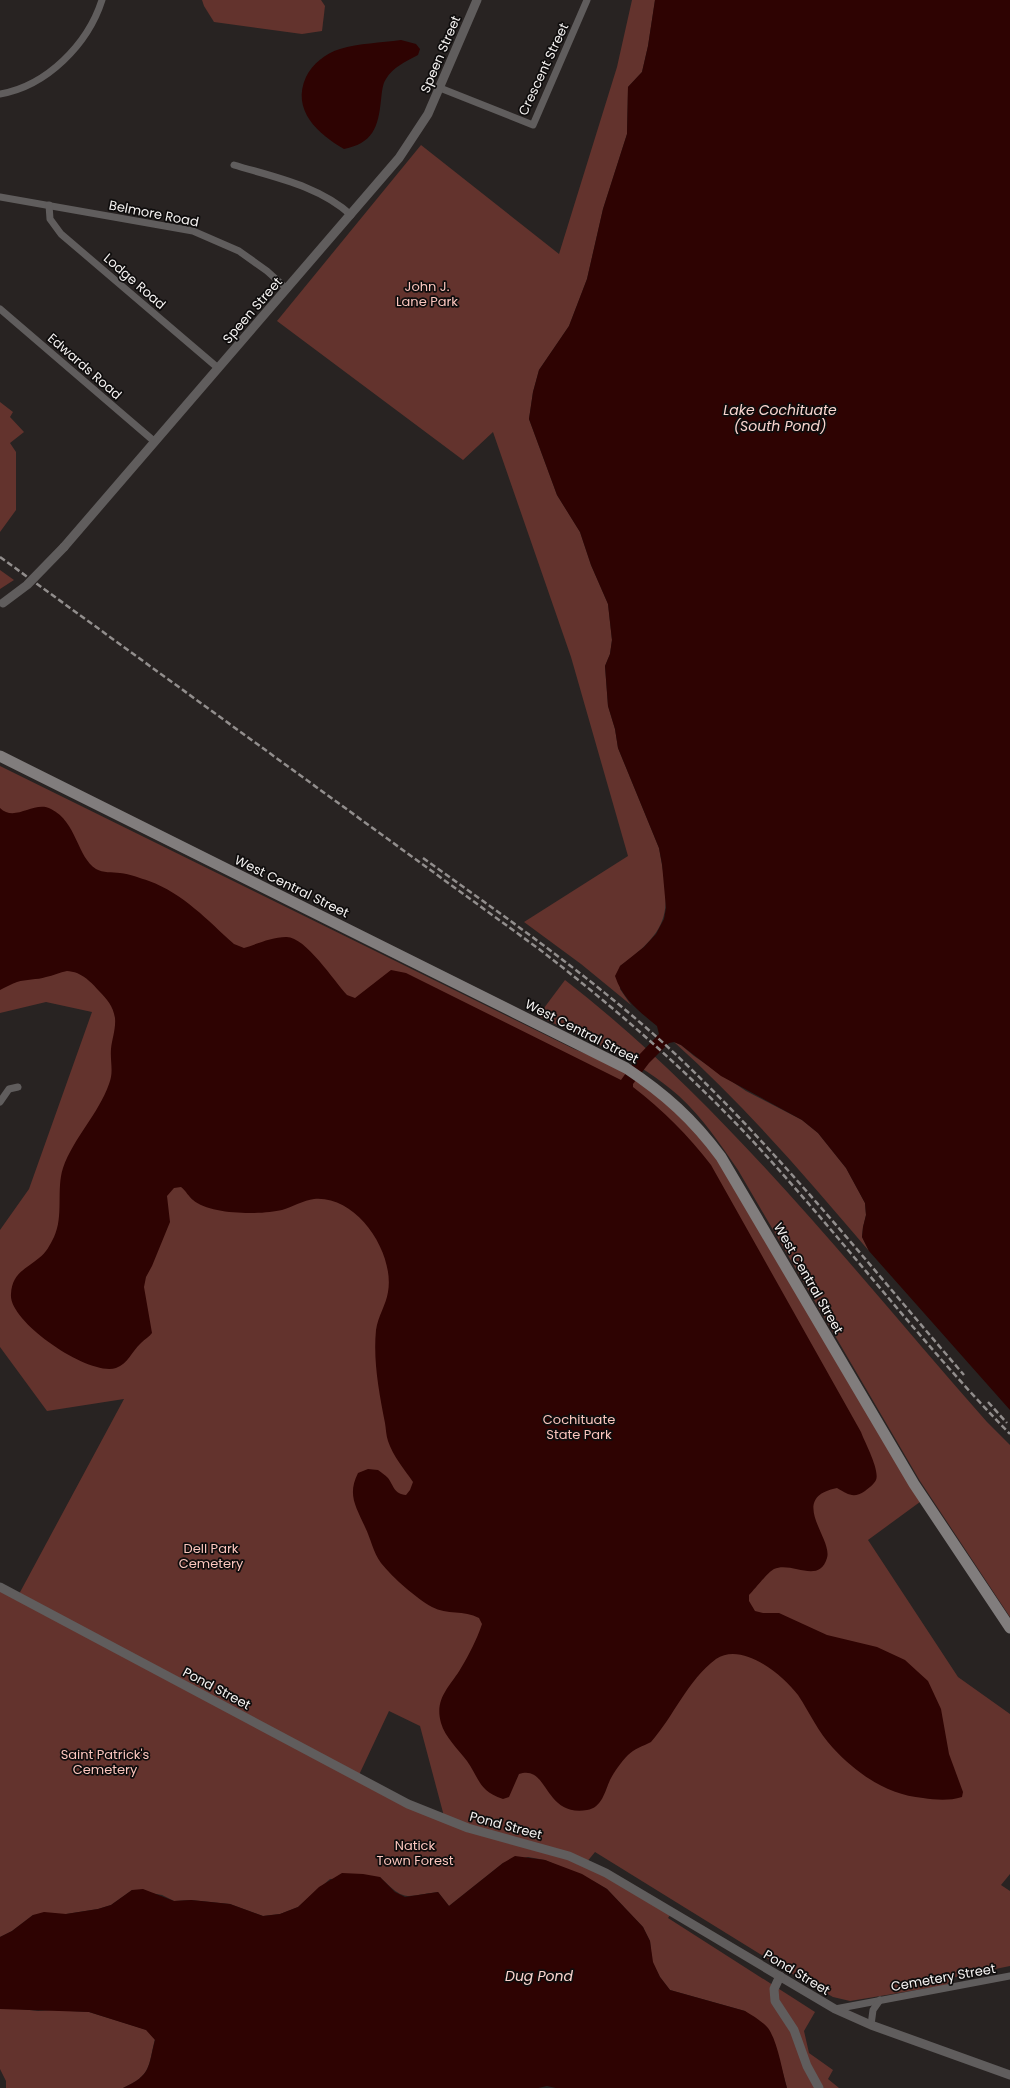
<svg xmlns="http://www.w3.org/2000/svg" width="1010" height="2088" font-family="Poppins,sans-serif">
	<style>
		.green { fill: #63332d; fill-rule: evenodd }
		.water { fill: #2e0302 }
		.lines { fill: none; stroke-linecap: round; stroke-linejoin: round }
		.minor { stroke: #605d5d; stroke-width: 7 }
		.tertiary { stroke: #605d5d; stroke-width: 9 }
		.secondary { stroke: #817d7d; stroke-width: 11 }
		.rail { stroke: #928e8d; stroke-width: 2.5; stroke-dasharray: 6 3; stroke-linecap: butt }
		.tertiary-bridge { stroke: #605d5d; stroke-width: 9 }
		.labels { text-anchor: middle; stroke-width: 3.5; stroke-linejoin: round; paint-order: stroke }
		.street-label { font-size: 13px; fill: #f5f2f1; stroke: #0f0d0d }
		.park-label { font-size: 13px; fill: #fbc6be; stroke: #0f0d0d }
		.water-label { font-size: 14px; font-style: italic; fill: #fad6d0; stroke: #0f0d0d }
	</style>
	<rect width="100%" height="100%" fill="#282322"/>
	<g class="green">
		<polygon points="202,0 321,0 325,6 322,31 302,34 214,22 204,6"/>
		<path d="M632 0H655L648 46 642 72 628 87 627 134 603 209 587 279 569 326 539 370 533 392 529 419 557 495 580 532 591 565 608 604 612 640 610 654 605 666 608 706 615 729 618 748 659 848C670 909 674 927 620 966V989L631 1005 581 964 524 922 628 856 571 657 493 432 463 460 277 321 421 145 559 254 617 67Z"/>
		<polygon points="0,402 13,412 10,417 24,432 10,443 16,452 16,510 0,532"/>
		<polygon points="0,570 14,580 0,589"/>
		<path d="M0 766 574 1049 636 1074 699 1128 924 1499 868 1540 958 1677 1010 1714V1874L1001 1885 1010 1891V1966L951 1978 947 1985 850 2001 833 1997 799 1978 595 1852 586 1863 673 1911 668 1918 815 2012 804 2031 809 2053 833 2070 828 2079 839 2088H787L775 2044 745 2011 670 1990 660 1977 652 1962 650 1941 643 1927 607 1889 595 1882 545 1860 528 1857 503 1863 449 1906 438 1892C404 1896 406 1903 380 1877L330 1879 298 1907 280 1914 263 1916 230 1904 191 1900 174 1901 162 1895 132 1890 111 1905 98 1909 66 1914 33 1915 12 1931 0 1937V1587L18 1596 124 1399 47 1411 0 1347V1230L29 1189 92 1012 46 1002 0 1013ZM389 1711 420 1726 445 1820 358 1777Z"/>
		<path d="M565 980C727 1106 852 1269 987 1422L1010 1445V1617L920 1481 738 1170C720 1144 703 1118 679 1096 639 1060 586 1039 538 1016Z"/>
		<path d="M674 1042 681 1045 694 1056 746 1091 802 1120 818 1133 846 1168 865 1203 866 1215 863 1227 862 1237 869 1251C807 1178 745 1106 674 1042Z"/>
		<path d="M12 2008 38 2011 53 2010 89 2012 147 2030 155 2039C148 2066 152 2075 123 2088H6V2081L0 2069V2009Z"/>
	</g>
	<g class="water">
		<path d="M655 0H1010V1410L869 1251 862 1237 863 1227 866 1215 865 1203 846 1168 818 1133 802 1120 721 1076 681 1045 674 1042 669 1043 649 1063 633 1084V1087C663 1110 688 1135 711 1165L861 1432C865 1443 880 1470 876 1480 874 1484 869 1488 865 1491 853 1499 848 1494 837 1488 787 1498 833 1538 827 1558 819 1585 792 1561 774 1569 768 1572 755 1589 749 1595V1601L755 1611 763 1613H779L827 1635 877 1647 905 1660 917 1671 928 1681 941 1709 949 1754 963 1792 962 1797C949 1801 936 1800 923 1798 888 1795 857 1774 833 1748 818 1732 810 1713 798 1695 783 1675 742 1641 716 1659 687 1681 674 1716 651 1742 643 1746 634 1749 628 1755 621 1762 614 1772 610 1780 605 1791 602 1808 587 1810 543 1817 549 1764 519 1774L509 1797 503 1799C479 1791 480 1780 467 1761 458 1749 445 1737 441 1723 434 1698 450 1687 461 1668 469 1655 477 1639 482 1624L479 1618C464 1610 447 1615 432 1607 416 1598 393 1578 381 1563 373 1552 371 1539 365 1527 356 1506 347 1495 358 1473L368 1469 378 1470C381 1472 385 1475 388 1478 394 1486 394 1494 406 1495L410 1490 413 1482C404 1469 393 1456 388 1441 386 1435 386 1429 385 1423 379 1392 373 1361 376 1330 378 1316 386 1305 388 1292 395 1253 357 1195 314 1199 304 1200 292 1207 282 1210 261 1215 210 1215 193 1200 189 1197 186 1191 181 1187L174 1188 167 1196 170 1222 152 1266 146 1277 144 1287 152 1333C149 1337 145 1339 141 1343 132 1351 128 1364 116 1368 90 1377 8 1322 11 1294 12 1273 26 1269 39 1258 46 1253 50 1245 54 1237 64 1216 56 1189 63 1168 74 1137 98 1115 109 1084 114 1072 110 1062 111 1049 112 1039 116 1029 115 1018 113 1006 107 999 99 991 93 984 86 977 77 973 74 972 70 971 67 971 60 972 53 976 46 977 37 980 26 979 17 982 11 984 6 987 0 990V808C15 823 34 800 51 809 77 822 77 857 96 869 103 873 112 872 120 873 130 874 140 878 149 881 184 894 207 920 234 944L244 948C257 944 272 937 286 937 305 936 334 981 347 995L355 998 391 970 406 973 621 1080 638 1056 659 1034 657 1026C639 1011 623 1000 615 976L620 966 644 947 656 934 664 919 666 908 662 864 659 848 618 748 615 729 608 706 605 666 610 654 612 640 608 604 591 565 580 532 557 495 529 419 533 392 539 370 569 326 587 279 603 209 627 134 628 87 642 72 648 46Z"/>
		<path d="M401 40 416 44 420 49 418 55C405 62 393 67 386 79 382 85 382 93 381 100 378 128 373 143 344 149 318 134 291 110 306 77 312 64 326 53 340 49 359 43 381 43 401 40Z"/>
		<path d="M515 1856 545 1860 582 1874 607 1889 643 1927 650 1941 653 1962 660 1977 670 1990 745 2011C753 2016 762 2021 768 2028 778 2042 782 2071 787 2088H556L547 2086 538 2088H123C152 2075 148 2066 155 2040L146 2030 89 2012 0 2009V1937L12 1931 33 1915 44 1912 66 1914 98 1909 111 1905 132 1890 143 1889 174 1901 191 1900 230 1904 263 1916 280 1914 298 1907 319 1887 342 1873 363 1874 380 1877 395 1892 405 1897 438 1892 449 1906 503 1863Z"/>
	</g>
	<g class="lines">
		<g class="minor">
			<polyline points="440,88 533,125 587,0"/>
			<path d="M0 94C47 86 88 44 102 0"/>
			<path d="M234 165C274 177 320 186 351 215"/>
			<polyline points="0,197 193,231 239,251 267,271 287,289"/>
			<polyline points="49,205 50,219 61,234 218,368"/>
			<polyline points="0,309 155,442"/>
			<polyline points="0,1102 9,1089 18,1087"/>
			<polyline points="835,2009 1010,1976"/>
			<polyline points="871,2025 873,2010 880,2000"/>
		</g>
		<g class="tertiary">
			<polyline points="64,547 399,158 428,114 477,0"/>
			<polyline points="0,1587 408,1804 468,1828 569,1856 606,1873 835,2009 871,2025 1010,2075"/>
			<polyline points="780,1976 774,1989 775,2001 794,2030 807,2066 819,2088"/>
		</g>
		<path class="secondary" d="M0 756 626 1068C665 1094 693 1119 721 1157L914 1484 1010 1628"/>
		<g class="rail">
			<path d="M0 557 539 949C618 1010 693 1076 761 1150 846 1243 922 1344 1010 1434"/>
			<path d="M423 858C508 919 594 979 671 1050 778 1150 869 1265 964 1375"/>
			<polyline points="988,1402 1007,1423"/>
		</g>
		<polyline class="tertiary-bridge" points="3,603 27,585 64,547"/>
	</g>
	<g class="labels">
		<g class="street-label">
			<text transform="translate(440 54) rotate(-67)" y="5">Speen Street</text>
			<text transform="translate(543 69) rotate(-65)" y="5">Crescent Street</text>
			<text transform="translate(154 213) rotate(11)" y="5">Belmore Road</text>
			<text transform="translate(135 281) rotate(41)" y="5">Lodge Road</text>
			<text transform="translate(252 310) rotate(-49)" y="5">Speen Street</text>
			<text transform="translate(85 366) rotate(41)" y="5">Edwards Road</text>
			<text transform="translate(292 886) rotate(26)" y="5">West Central Street</text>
			<text transform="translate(582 1031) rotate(27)" y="5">West Central Street</text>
			<text transform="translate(809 1278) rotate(60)" y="5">West Central Street</text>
			<text transform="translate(217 1688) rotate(28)" y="5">Pond Street</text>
			<text transform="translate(506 1825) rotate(15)" y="5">Pond Street</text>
			<text transform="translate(797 1972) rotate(31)" y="5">Pond Street</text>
			<text transform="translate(943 1977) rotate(-10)" y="5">Cemetery Street</text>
		</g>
		<g class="park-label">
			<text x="427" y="291">John J.<tspan x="427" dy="15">Lane Park</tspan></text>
			<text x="579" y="1424">Cochituate<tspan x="579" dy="15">State Park</tspan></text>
			<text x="211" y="1553">Dell Park<tspan x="211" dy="15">Cemetery</tspan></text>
			<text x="105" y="1759">Saint Patrick's<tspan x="105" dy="15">Cemetery</tspan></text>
			<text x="415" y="1850">Natick<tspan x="415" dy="15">Town Forest</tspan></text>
		</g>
		<g class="water-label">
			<text x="780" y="415">Lake Cochituate<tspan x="780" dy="16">(South Pond)</tspan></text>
			<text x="539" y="1981">Dug Pond</text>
		</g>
	</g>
</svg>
